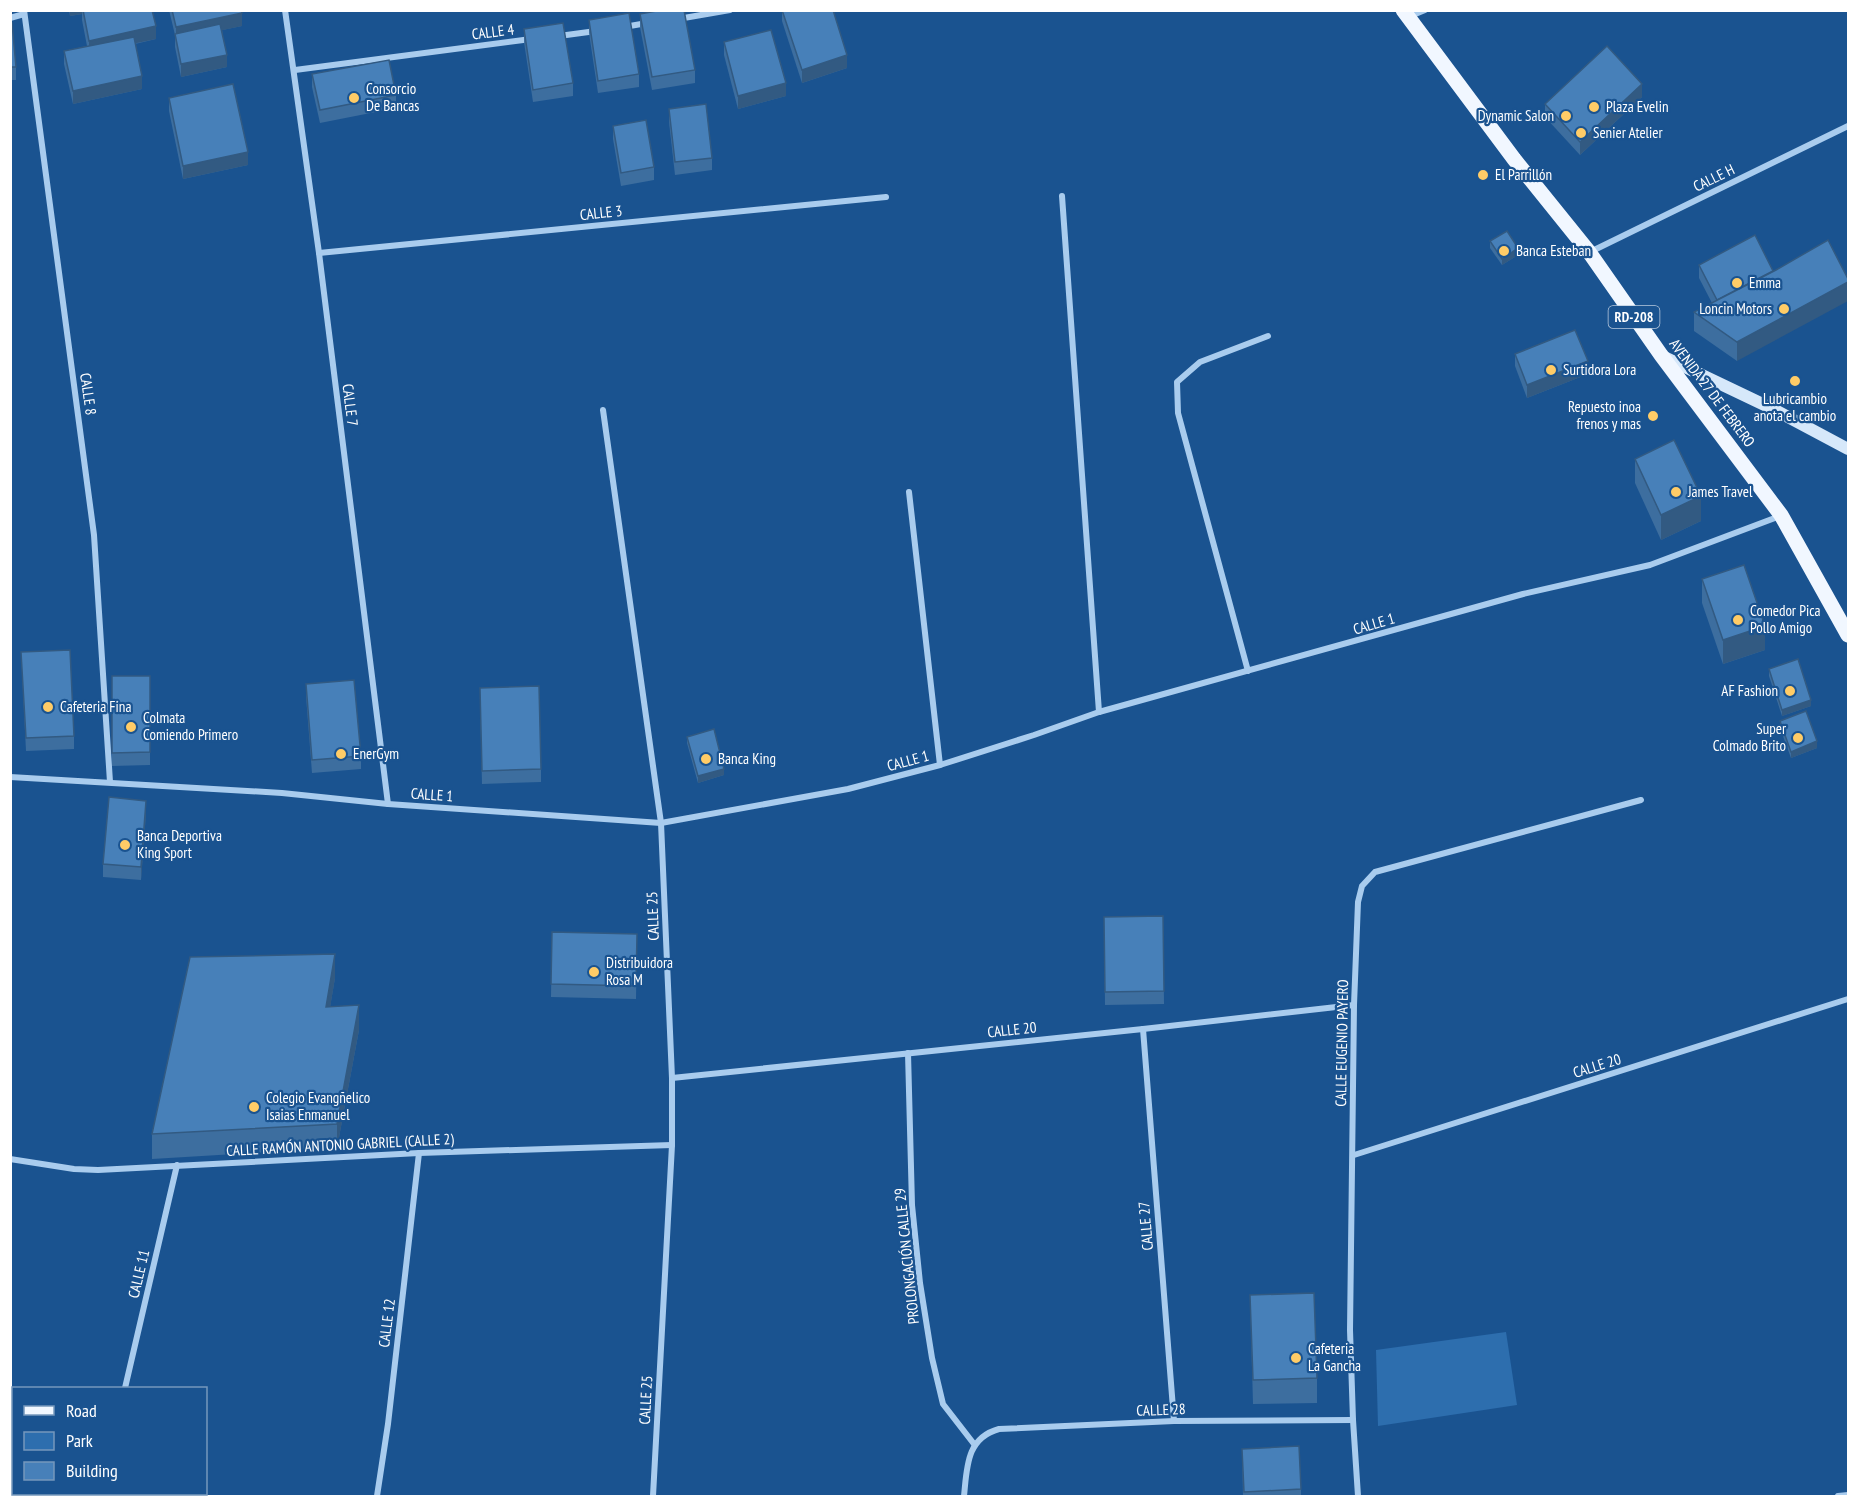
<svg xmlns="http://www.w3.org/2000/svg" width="1859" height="1507" font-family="'PT Sans Narrow',sans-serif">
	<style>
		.park { fill: #2d6eae }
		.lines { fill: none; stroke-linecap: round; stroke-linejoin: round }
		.street { stroke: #a9ccee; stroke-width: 6 }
		.secondary { stroke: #d6e8fa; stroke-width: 12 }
		.primary { stroke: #f1f7ff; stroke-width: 15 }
		.wall { fill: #3d6e9f }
		.shaded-wall { fill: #325a82 }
		.building { fill: #4780b9; stroke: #325a82; stroke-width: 1.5 }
		.poi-dot { fill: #ffcc67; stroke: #1a5390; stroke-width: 2 }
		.labels { text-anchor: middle; stroke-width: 4.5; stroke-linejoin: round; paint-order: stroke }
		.shield { fill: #1a5390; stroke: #bacbde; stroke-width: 1.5 }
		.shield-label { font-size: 14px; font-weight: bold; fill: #fff }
		.street-label { font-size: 15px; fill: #fff; stroke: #1a5390 }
		.poi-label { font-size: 15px; fill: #fff; stroke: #1a5390; text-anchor: start }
	</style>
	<rect width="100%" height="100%" fill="#1a5390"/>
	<polygon class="park" points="1506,1332 1517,1405 1378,1426 1376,1350"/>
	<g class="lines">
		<g class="street">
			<polyline points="24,10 94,535 110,782"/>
			<polyline points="285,10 319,253 388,804"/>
			<polyline points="1408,17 1425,10"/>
			<polyline points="10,18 24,14"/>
			<polyline points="678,19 730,10"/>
			<polyline points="624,27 647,23"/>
			<polyline points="559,36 596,31"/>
			<polyline points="295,70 531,39"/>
			<polyline points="1062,196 1099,712"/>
			<polyline points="1590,252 1848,126"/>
			<polyline points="319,253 886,197"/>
			<polyline points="603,410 661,823 672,1078 672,1145 653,1496"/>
			<polyline points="909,492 940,765"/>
			<polyline points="1248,671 1178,413 1177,382 1200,362 1268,336"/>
			<polyline points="10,777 282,793 388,804 661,823 848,789 940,765 1034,735 1099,712 1523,594 1650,565 1780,516"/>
			<polyline points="1143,1029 1174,1421"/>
			<polyline points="908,1053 912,1205 920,1283 932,1358 943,1404 974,1444"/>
			<polyline points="672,1078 1143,1029 1354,1005"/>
			<polyline points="1354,1155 1848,999"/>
			<polyline points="10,1159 74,1169 98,1170 419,1153 672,1145"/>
			<polyline points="125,1388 177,1165"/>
			<polyline points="99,1496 100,1494"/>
			<polyline points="377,1496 388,1424 419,1153"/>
			<path d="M964 1496C967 1468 966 1438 999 1429L1174 1421 1353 1420"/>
			<polyline points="1358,1496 1353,1420 1350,1330 1354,1005 1358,902 1362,886 1375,872 1641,800"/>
			<polyline points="1838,1496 1848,1495"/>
		</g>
		<polyline class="secondary" points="1662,356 1773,409 1848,449"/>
		<polyline class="primary" points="1403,10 1514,159 1589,252 1661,355 1781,515 1848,635"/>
	</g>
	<g class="wall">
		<polygon points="69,10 152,10 156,39 135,44 142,89 73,104 64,64 64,51 87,46 82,20 82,14 70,16"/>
		<polygon points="169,10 241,10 242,26 222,30 227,67 181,77 175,47 175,35"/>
		<polygon points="782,10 833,10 847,68 802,83 782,21"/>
		<polygon points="640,14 695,70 695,83 652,90 640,27"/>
		<polygon points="589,20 639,74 639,87 598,93 589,33"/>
		<polygon points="10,23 16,67 16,80 10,80"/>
		<polygon points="524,29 573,83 573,96 533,102 524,42"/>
		<polygon points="724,42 786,96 738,109 724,55"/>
		<polygon points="312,74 396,95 396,108 320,123 312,87"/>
		<polygon points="1642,97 1580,155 1545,117 1545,104"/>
		<polygon points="169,98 248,165 183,179 169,111"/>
		<polygon points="669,109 712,158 712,170 675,175 669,122"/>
		<polygon points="613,126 654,167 654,180 621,186 613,139"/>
		<polygon points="1490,241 1518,255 1502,265 1490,248"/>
		<polygon points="1699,265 1773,271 1737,361 1694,331 1694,312 1712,303 1699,278"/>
		<polygon points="1515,354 1588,374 1527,398 1515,366"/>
		<polygon points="1635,459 1701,521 1661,540 1635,483"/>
		<polygon points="1702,579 1765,650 1723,664 1702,603"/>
		<polygon points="21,652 74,736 74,749 26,751"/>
		<polygon points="1769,669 1811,706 1782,716 1769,676"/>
		<polygon points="112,676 150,676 150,765 112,766"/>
		<polygon points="306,684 361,756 361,769 312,773 306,696"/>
		<polygon points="480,700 541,769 541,782 482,784"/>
		<polygon points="1780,721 1817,748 1791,758 1780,728"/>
		<polygon points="687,737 724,775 698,783 687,743"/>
		<polygon points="146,813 141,880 103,877 103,864"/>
		<polygon points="1163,916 1164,1004 1105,1005 1104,917"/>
		<polygon points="552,932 637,934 636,999 551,997"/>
		<polygon points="335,978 330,1007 359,1030 337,1148 152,1159 152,1134"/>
		<polygon points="1250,1295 1317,1378 1317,1403 1253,1404"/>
		<polygon points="1242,1449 1301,1489 1301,1497 1243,1497"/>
	</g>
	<g class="shaded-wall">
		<polygon points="70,10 82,10 82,14 70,16"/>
		<polygon points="242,13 242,26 176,40 176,27"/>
		<polygon points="156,26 156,39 89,53 89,41"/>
		<polygon points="227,55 227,67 181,77 181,64"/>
		<polygon points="847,55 847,68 802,83 802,70"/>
		<polygon points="142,76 142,89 73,104 73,91"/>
		<polygon points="786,83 786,96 738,109 738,96"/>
		<polygon points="1642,84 1642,97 1580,155 1580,142"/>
		<polygon points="248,152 248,165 183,179 183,166"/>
		<polygon points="1518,248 1518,255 1502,265 1502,259"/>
		<polygon points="1848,282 1848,301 1737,361 1737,342"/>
		<polygon points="1588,361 1588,374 1527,398 1527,385"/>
		<polygon points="1701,496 1701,521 1661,540 1661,515"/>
		<polygon points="1765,626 1765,650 1723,664 1723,640"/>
		<polygon points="1811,700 1811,706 1782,716 1782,710"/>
		<polygon points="1817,741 1817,748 1791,758 1791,752"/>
		<polygon points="724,769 724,775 698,783 698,776"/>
		<polygon points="146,801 146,813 141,880 141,867"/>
		<polygon points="335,954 335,978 326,1032 326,1007"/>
		<polygon points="359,1005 359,1030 337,1148 337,1124"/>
	</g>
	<g class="building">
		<polygon points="83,10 152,10 156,26 89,41"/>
		<polygon points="172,10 241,10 242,13 176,27"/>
		<polygon points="662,10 684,10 695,70 652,77 640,14"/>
		<polygon points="782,10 833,10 847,55 802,70"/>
		<polygon points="629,13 639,74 598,81 589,20"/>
		<polygon points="10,23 12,23 16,67 10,67"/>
		<polygon points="563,23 573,83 533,90 524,29"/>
		<polygon points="220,24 227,55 181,64 175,34"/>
		<polygon points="771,30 786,83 738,96 724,42"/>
		<polygon points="134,37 142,76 73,91 64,51"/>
		<polygon points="1607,46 1642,84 1580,142 1545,104"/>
		<polygon points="389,60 396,95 320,110 312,74"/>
		<polygon points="233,84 248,152 183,166 169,98"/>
		<polygon points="706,104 712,158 675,162 669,109"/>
		<polygon points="646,120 654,167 621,173 613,126"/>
		<polygon points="1507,231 1518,248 1502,259 1490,241"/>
		<polygon points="1755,235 1773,271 1717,300 1699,265"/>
		<polygon points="1828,240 1848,279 1848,282 1737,342 1694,312 1776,270"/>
		<polygon points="1575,330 1588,361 1527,385 1515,354"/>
		<polygon points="1674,440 1701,496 1661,515 1635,459"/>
		<polygon points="1744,565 1765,626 1723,640 1702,579"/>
		<polygon points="70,650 74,736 26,738 21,652"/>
		<polygon points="1798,659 1811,700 1782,710 1769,669"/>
		<polygon points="112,676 150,676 150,752 112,753"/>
		<polygon points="354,680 361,756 312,760 306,684"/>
		<polygon points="539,686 541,769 482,771 480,688"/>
		<polygon points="1806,711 1817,741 1791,752 1780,721"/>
		<polygon points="714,729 724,769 698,776 687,737"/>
		<polygon points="109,797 146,801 141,867 103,864"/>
		<polygon points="1163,916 1164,991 1105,992 1104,917"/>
		<polygon points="552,932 637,934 636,986 551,984"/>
		<polygon points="335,954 326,1007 359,1005 337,1124 152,1134 190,957"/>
		<polygon points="1314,1293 1317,1378 1253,1380 1250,1295"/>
		<polygon points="1299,1446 1301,1489 1244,1492 1242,1449"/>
	</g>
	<g class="poi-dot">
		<circle cx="354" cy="98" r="6"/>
		<circle cx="1594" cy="107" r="6"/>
		<circle cx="1566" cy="116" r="6"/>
		<circle cx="1581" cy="133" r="6"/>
		<circle cx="1483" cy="175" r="6"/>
		<circle cx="1504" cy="251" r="6"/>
		<circle cx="1737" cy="283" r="6"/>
		<circle cx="1784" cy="309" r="6"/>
		<circle cx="1551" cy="370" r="6"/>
		<circle cx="1795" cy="381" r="6"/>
		<circle cx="1653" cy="416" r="6"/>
		<circle cx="1676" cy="492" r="6"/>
		<circle cx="1738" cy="620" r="6"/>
		<circle cx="1790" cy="691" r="6"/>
		<circle cx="48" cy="707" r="6"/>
		<circle cx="131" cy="727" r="6"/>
		<circle cx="1798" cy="738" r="6"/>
		<circle cx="341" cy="754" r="6"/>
		<circle cx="706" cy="759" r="6"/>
		<circle cx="125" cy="845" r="6"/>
		<circle cx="594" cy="972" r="6"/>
		<circle cx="254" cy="1107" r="6"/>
		<circle cx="1296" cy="1358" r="6"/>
	</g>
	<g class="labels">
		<rect class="shield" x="1608.5" y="306" width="51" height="22" rx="4.5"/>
		<g class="shield-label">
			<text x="1634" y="322">RD-208</text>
		</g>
		<g class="street-label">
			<text transform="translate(493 32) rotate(-7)" y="5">CALLE 4</text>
			<text transform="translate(1714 178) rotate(-26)" y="5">CALLE H</text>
			<text transform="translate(601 213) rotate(-6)" y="5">CALLE 3</text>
			<text transform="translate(1712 393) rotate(53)" y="5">AVENIDA 27 DE FEBRERO</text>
			<text transform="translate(88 394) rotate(82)" y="5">CALLE 8</text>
			<text transform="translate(350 405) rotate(83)" y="5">CALLE 7</text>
			<text transform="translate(1374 624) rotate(-16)" y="5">CALLE 1</text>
			<text transform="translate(908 761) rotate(-15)" y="5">CALLE 1</text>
			<text transform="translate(432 795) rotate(4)" y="5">CALLE 1</text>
			<text transform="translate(653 916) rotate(-92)" y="5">CALLE 25</text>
			<text transform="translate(1012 1030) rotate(-6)" y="5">CALLE 20</text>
			<text transform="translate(1342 1043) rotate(-89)" y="5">CALLE EUGENIO PAYERO</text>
			<text transform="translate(1597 1066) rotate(-17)" y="5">CALLE 20</text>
			<text transform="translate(340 1145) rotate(-3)" y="5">CALLE RAMÓN ANTONIO GABRIEL (CALLE 2)</text>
			<text transform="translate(1146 1226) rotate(-95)" y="5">CALLE 27</text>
			<text transform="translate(907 1256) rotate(-96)" y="5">PROLONGACIÓN CALLE 29</text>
			<text transform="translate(139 1274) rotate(-77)" y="5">CALLE 11</text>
			<text transform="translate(387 1323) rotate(-83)" y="5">CALLE 12</text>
			<text transform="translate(646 1400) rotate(-87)" y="5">CALLE 25</text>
			<text transform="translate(1161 1410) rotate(-2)" y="5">CALLE 28</text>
		</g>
		<g class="poi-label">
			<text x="366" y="94">Consorcio<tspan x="366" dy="17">De Bancas</tspan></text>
			<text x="1606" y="112">Plaza Evelin</text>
			<text x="1554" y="121" text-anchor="end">Dynamic Salon</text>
			<text x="1593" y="138">Senier Atelier</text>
			<text x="1495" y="180">El Parrillón</text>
			<text x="1516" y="256">Banca Esteban</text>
			<text x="1749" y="288">Emma</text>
			<text x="1772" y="314" text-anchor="end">Loncin Motors</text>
			<text x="1563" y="375">Surtidora Lora</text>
			<text x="1795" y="404" text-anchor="middle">Lubricambio<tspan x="1795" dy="17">anota el cambio</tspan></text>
			<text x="1641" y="412" text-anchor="end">Repuesto inoa<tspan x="1641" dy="17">frenos y mas</tspan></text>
			<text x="1688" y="497">James Travel</text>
			<text x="1750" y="616">Comedor Pica<tspan x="1750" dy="17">Pollo Amigo</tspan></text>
			<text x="1778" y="696" text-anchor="end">AF Fashion</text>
			<text x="60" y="712">Cafeteria Fina</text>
			<text x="143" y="723">Colmata<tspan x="143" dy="17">Comiendo Primero</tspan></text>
			<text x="1786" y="734" text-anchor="end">Super<tspan x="1786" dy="17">Colmado Brito</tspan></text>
			<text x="353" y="759">EnerGym</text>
			<text x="718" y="764">Banca King</text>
			<text x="137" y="841">Banca Deportiva<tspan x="137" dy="17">King Sport</tspan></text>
			<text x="606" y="968">Distribuidora<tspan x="606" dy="17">Rosa M</tspan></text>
			<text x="266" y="1103">Colegio Evangñelico<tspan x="266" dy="17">Isaias Enmanuel</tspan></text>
			<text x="1308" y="1354">Cafeteria<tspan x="1308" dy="17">La Gancha</tspan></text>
		</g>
	</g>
	<rect width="1859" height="1507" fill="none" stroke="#ffffff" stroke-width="24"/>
	<rect x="12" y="1387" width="195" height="108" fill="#1a5390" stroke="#7698bc" stroke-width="1.5"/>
	<rect x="24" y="1406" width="30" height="9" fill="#f1f7ff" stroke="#7698bc" stroke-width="1.5"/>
	<text x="66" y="1417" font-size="18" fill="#ffffff">Road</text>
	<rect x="24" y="1432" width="30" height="18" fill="#2d6eae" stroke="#7698bc" stroke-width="1.5"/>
	<text x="66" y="1447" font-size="18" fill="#ffffff">Park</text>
	<rect x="24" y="1462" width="30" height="18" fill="#4780b9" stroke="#7698bc" stroke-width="1.5"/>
	<text x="66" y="1477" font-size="18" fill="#ffffff">Building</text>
</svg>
